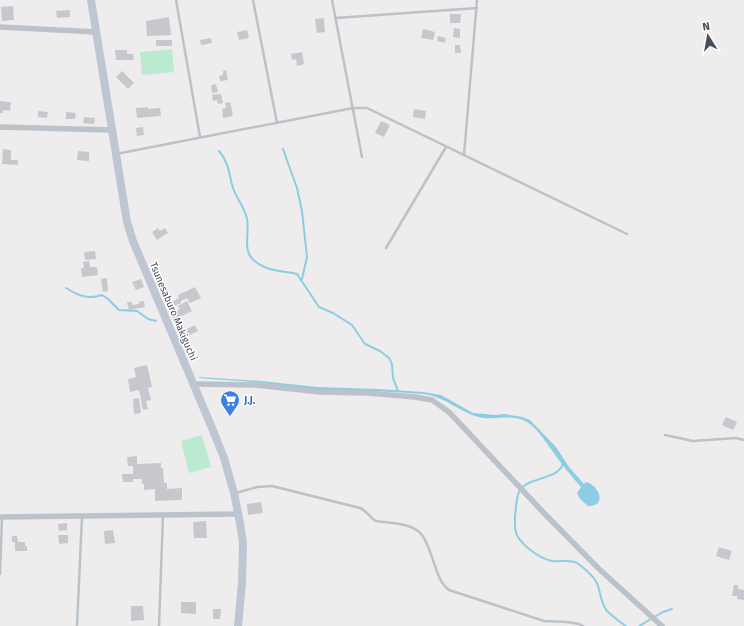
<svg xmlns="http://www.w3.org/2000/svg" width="744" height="626" font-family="'Fira Sans',sans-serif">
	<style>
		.green { fill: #bcead0 }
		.water { fill: #8dcde3 }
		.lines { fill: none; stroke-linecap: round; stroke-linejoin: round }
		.stream { stroke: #8dcde3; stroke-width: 2 }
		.building { fill: #c7c8ce }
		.lane { stroke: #bbc2ca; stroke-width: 2.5 }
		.street { stroke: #bbc2ca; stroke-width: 5.5 }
		.secondary { stroke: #bdc6d2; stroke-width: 8 }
		.labels { text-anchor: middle; stroke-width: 3; stroke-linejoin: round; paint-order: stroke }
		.street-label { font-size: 10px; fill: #464e57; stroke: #fff }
		.shop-label { font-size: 10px; font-weight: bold; fill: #366cbe; stroke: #fff; text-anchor: start }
	</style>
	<rect width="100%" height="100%" fill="#eeecec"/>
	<g class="green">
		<polygon points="172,49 174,72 142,75 140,52"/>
		<polygon points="202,435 211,467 189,473 181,441"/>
	</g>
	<path class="water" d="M199 377 261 381 317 387 378 389 423 392 441 395 473 413 496 415 504 414 522 417 530 420 556 447 569 467 584 484 586 482C600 486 607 506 588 506L580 499 577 493 581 487C570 475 560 462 551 449 544 440 537 428 527 422 512 413 495 421 479 417 459 412 444 396 423 394 388 391 353 391 317 390 299 389 281 386 263 383 242 381 221 380 199 378Z"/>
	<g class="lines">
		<g class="stream">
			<polyline points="283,149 297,188 302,211 307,257 302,279"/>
			<path d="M219 151C229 162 229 175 233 188 237 199 245 208 247 219 250 234 241 252 256 262 267 271 283 271 297 274L319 307 333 313 352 325 365 344 380 351 389 358 392 364 393 378 398 391"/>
			<path d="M66 288C77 295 88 300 102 295L108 299 119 310 137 311 148 319 156 321"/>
			<path d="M563 463C559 481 526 476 519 492 516 498 516 509 515 516 515 522 514 532 518 537 524 547 541 559 552 561 560 562 570 559 577 563 580 565 588 572 591 575 602 584 598 600 607 611 609 613 622 624 626 626"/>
			<polyline points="639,626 663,612 672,609"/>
		</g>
	</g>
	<g class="building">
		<polygon points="13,6 14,20 2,21 1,7"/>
		<polygon points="70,10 70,17 57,18 56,11"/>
		<polygon points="450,14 461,14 460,23 450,23"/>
		<polygon points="169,17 171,35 147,36 146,21"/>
		<polygon points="324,18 325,32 317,33 315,19"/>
		<polygon points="454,28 460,29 460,38 453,37"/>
		<polygon points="423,29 435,32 433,40 421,38"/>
		<polygon points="247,30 249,38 239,40 237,32"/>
		<polygon points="438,36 446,38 445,43 437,41"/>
		<polygon points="211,38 212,43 201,45 200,40"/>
		<rect x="156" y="40" width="16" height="6"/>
		<polygon points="455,45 460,45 461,53 455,53"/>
		<polygon points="115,50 127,50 127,54 133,54 134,60 116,60"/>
		<polygon points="302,52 304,64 297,66 296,59 292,60 291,54"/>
		<polygon points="226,70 228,80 220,81 219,76 223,75 223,71"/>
		<polygon points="122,71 134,83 128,89 116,77"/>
		<polygon points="216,84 218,92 212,93 211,85"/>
		<polygon points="221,94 223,103 218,104 217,100 213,101 212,95"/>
		<polygon points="0,101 11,102 10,111 3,110 3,113 0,113"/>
		<polygon points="230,102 233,116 223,118 222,109 226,108 225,103"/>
		<polygon points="148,107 148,109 160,108 161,116 137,118 136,108"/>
		<polygon points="414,109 426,111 425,119 413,117"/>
		<polygon points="38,111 48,112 47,118 38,117"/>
		<polygon points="66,112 76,113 75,119 66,119"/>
		<polygon points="84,117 95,118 94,124 83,123"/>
		<polygon points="381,121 390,125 384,137 375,133"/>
		<polygon points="143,127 144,135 137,136 136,128"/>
		<polygon points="3,149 11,150 11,160 18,160 18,165 2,164"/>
		<polygon points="78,151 89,152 89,161 77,160"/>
		<polygon points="158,228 160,231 165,228 168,233 157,240 152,232"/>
		<polygon points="95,251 96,259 85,260 84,252"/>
		<polygon points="89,261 90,267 97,267 98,275 82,277 81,268 84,268 83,262"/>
		<polygon points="107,278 108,291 103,292 101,279"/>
		<polygon points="141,279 144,287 136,290 132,282"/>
		<polygon points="195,287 201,298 190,303 187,298 181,301 181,303 168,309 166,305 179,298 178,295"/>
		<polygon points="144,301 145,307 129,310 127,302 132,302 132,305 139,304 139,302"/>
		<polygon points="187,301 192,311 173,320 171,316 177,314 175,311 180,309 178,306"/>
		<polygon points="195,325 198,331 186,337 183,331"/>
		<polygon points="147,365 152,387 148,388 151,400 146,401 148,409 143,410 139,390 130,392 128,379 136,377 134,368"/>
		<polygon points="139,398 141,413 134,414 133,399"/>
		<polygon points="726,417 737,422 733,430 722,425"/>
		<polygon points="137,456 137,464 161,463 161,468 163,468 164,483 167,483 167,489 182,488 182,500 155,501 155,489 144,490 144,484 142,484 142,479 133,479 133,482 123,482 122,474 133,474 133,466 128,466 127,457"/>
		<polygon points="261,502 263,513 248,515 247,504"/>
		<polygon points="206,521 207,538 194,538 193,522"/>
		<polygon points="67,523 67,530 59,531 58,524"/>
		<polygon points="113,530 115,543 105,544 104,531"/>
		<polygon points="58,535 68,535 68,543 59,544"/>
		<polygon points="12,536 17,536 18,542 25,542 25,546 27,546 27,551 15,551 15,542 12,542"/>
		<polygon points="719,547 732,551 729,560 716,556"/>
		<polygon points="734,585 738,585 738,589 744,590 744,600 737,599 737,596 732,596"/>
		<polygon points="181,602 196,602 196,614 181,613"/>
		<polygon points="131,606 143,606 144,620 131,621"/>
		<polygon points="213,609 221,609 220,619 213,619"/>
	</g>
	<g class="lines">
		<g class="lane">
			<polyline points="176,0 200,137"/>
			<polyline points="253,0 277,123"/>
			<polyline points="332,0 362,157"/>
			<polyline points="336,18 477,8"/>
			<polyline points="116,154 353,108 367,108 627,234"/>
			<polyline points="464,155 477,0"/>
			<polyline points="386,248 446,147"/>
			<polyline points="665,435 693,441 736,438 744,440"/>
			<path d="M236 493 257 487 272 486 360 508C369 512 369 518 376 521 390 523 413 523 422 535 429 545 432 558 436 569 439 577 442 585 449 590L544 621 567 622 579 624 583 626"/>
			<polyline points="0,574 2,517"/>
			<polyline points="77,626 82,517"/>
			<polyline points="159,626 163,515"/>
		</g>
		<g class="street">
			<polyline points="0,27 96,32"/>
			<polyline points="0,127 112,130"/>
			<polyline points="194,384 255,385 320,392 367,393 415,397 432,400 449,412 541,510 599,569 662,626"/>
			<polyline points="0,517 239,514"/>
		</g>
		<polyline class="secondary" points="91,0 127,222 133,241 212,428 224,458 234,493 240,523 243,543 242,583 238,626"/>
	</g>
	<defs>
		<g id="supermarket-pin" transform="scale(1)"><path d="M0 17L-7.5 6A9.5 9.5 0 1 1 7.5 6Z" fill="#3f7fe0" stroke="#fff"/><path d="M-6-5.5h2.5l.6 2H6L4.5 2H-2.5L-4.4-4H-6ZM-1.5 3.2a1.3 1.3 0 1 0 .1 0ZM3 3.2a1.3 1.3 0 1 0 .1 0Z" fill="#fff"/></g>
	</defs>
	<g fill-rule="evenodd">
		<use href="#supermarket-pin" x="230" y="400"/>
	</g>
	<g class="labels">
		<g class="street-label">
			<text transform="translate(174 311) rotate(67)" y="4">Tsunesaburo Makiguchi</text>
		</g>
		<g class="shop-label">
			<text x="244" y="404">J.J.</text>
		</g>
	</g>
	<g transform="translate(708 36) rotate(349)" stroke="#ffffff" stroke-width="3" paint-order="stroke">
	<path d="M0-3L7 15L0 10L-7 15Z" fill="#464e57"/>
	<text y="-6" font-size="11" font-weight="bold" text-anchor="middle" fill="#464e57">N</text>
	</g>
</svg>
